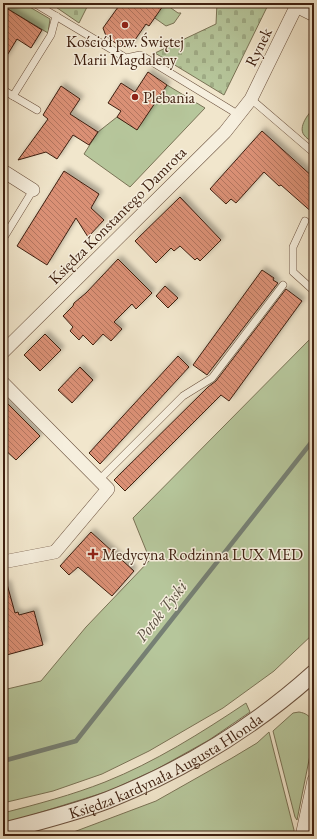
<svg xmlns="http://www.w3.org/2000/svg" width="317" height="839" font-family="'EB Garamond',serif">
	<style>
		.grass { fill: #b6c69b; stroke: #7a7356 }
		.cemetery { fill: url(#cemetery-stones); stroke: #7a7356 }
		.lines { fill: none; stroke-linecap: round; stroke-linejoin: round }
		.stream { stroke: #768074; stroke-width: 4.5 }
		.building { fill: url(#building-back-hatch); stroke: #3f2010; filter: url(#shadow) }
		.service-casing { stroke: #6c523f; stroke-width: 8 }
		.minor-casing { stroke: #6c523f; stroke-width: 14 }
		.tertiary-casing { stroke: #6c523f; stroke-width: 18 }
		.service { stroke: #f6efde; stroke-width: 7 }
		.minor { stroke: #f6efde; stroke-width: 13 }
		.tertiary { stroke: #f6efde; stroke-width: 16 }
		.poi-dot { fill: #8f2418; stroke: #f6efde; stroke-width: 1.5 }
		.labels { text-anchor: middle; stroke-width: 3; stroke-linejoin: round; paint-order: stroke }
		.poi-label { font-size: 16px; fill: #3f2010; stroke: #f6efde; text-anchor: start }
		.street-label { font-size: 16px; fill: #3f2010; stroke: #f6efde }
		.water-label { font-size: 17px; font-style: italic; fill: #5b5042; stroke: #f6efde }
	</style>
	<defs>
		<pattern id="cemetery-stones" width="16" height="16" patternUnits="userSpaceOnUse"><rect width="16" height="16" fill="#b6c69b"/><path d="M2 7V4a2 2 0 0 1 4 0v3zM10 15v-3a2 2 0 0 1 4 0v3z" fill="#9eaa84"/></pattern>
		<pattern id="building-back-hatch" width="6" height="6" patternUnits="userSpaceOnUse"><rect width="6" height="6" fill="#da9075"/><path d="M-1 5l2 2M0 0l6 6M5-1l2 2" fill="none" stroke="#b2755f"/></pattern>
		<filter id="shadow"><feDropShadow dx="3.5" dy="-3.5" stdDeviation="2" flood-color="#0004"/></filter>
	</defs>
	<rect width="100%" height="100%" fill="#f1e6cc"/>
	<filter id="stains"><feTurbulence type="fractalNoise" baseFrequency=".005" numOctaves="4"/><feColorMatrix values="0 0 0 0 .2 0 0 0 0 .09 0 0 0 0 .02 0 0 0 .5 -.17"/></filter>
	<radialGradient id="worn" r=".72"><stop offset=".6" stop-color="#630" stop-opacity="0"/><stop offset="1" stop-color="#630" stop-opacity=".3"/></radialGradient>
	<g class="grass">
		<polygon points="3,3 23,3 50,19 48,33 3,6"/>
		<polygon points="164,3 178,13 181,13 174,23 166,26 152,16"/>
		<polygon points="167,85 205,108 130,187 84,154 98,132 117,117 137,129"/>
		<path d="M314 108V144C311 141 306 138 304 135 298 127 308 114 314 108Z"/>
		<polygon points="314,335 314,633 274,671 223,708 149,751 102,774 53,791 3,803 3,690 41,681 86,627 150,560 133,518"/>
		<path d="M246 703 250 712 209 740 157 769 109 791 3 824V813C38 804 72 795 105 782 155 762 201 733 246 703Z"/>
		<path d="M299 712C312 714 314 723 314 735L297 820 295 817 273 731 293 713Z"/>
		<polygon points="269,732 294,830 293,836 63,836 156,801 232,758 257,743"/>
	</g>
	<g class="cemetery">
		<polygon points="50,3 89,3 79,23"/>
		<polygon points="217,3 269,3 224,95 155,53 216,24"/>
	</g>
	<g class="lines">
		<polyline class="stream" points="3,761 76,741 314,439"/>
	</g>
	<g class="building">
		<polygon points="121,3 165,3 149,26 146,24 130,47 120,46 111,40 106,36 103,28"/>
		<polygon points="3,6 42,30 31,48 17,39 3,62"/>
		<polygon points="148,72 167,85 137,130 117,117 121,111 108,103 121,83 135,92"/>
		<polygon points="61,86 80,99 70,114 98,132 89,145 73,135 57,159 46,152 18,160 48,119 43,115"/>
		<polygon points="262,131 314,178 314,214 281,185 279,186 264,172 236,203 231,199 226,204 210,189"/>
		<polygon points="64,171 99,194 91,208 104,220 88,237 76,218 47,265 17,246"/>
		<polygon points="180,197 221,240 200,261 197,258 195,260 180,246 174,251 171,248 156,263 135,241"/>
		<polygon points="118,259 152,293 136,309 132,304 114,322 122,329 111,341 103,334 93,345 83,335 79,340 70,331 73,327 63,316 73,306 74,303 86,293"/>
		<polygon points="262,270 274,278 273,280 278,283 207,375 193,365"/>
		<polygon points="165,286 178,298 168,308 156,296"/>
		<polygon points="286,289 302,301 229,401 221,395 125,491 114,480 208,387 216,381"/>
		<polygon points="45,334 61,350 40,371 24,355"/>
		<polygon points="178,356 189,367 100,464 89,453"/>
		<polygon points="80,367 93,380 72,403 58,390"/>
		<polygon points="3,399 40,436 16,460 3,448"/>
		<polygon points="91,532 134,571 112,596 78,567 69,575 60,566"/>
		<polygon points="3,584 7,584 15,613 18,612 19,615 34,611 43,645 3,656"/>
	</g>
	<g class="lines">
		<g class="service-casing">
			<g id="service">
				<polyline points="34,3 126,58 140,55 144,57 239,115"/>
				<polyline points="3,90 37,110"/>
				<polyline points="13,96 51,35 56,16"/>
				<polyline points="251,99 314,153"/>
				<polyline points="305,221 293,247 293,272 314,291"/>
				<polyline points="3,239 33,190"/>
				<polyline points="99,480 183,396 212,378 283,285"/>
			</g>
		</g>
		<g class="minor-casing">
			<g id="minor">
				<polyline points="296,6 314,15"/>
				<polyline points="3,171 33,190"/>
				<polyline points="3,352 225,132 251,99 298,3"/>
				<polyline points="3,383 108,489 55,552 3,562"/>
				<polyline points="302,836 314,780"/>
			</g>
		</g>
		<g class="tertiary-casing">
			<g id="tertiary">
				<path id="s1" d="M3 831C38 822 74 813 108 800 183 770 254 727 314 673"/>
			</g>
		</g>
		<use href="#service" class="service"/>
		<use href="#minor" class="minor"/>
		<use href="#tertiary" class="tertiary"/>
	</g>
	<g class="poi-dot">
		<circle cx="125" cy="25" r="4"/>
		<circle cx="135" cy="97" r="4"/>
		<path d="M91 548h4v4h4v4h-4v4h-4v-4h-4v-4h4z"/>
	</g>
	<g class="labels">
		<g class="poi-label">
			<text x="125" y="47" text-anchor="middle">Kościół pw. Świętej<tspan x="125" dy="18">Marii Magdaleny</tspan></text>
			<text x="143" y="103">Plebania</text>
			<text x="102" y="560">Medycyna Rodzinna LUX MED</text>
		</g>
		<g class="street-label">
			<text transform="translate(258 47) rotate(-64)" y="6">Rynek</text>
			<text transform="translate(117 215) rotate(-45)" y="6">Księdza Konstantego Damrota</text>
			<text dy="6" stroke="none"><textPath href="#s1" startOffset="176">Księdza kardynała Augusta Hlonda</textPath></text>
		</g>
		<g class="water-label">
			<text transform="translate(161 611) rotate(-52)" y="6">Potok Tyski</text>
		</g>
	</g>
	<rect width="317" height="839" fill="none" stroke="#f1e6cc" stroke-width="16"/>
	<rect x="4" y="4" width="309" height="831" fill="none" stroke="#3f2010" stroke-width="2"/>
	<rect x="8" y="8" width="301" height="823" fill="none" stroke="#3f2010"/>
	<rect width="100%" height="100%" filter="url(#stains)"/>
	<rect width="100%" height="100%" fill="url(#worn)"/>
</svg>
